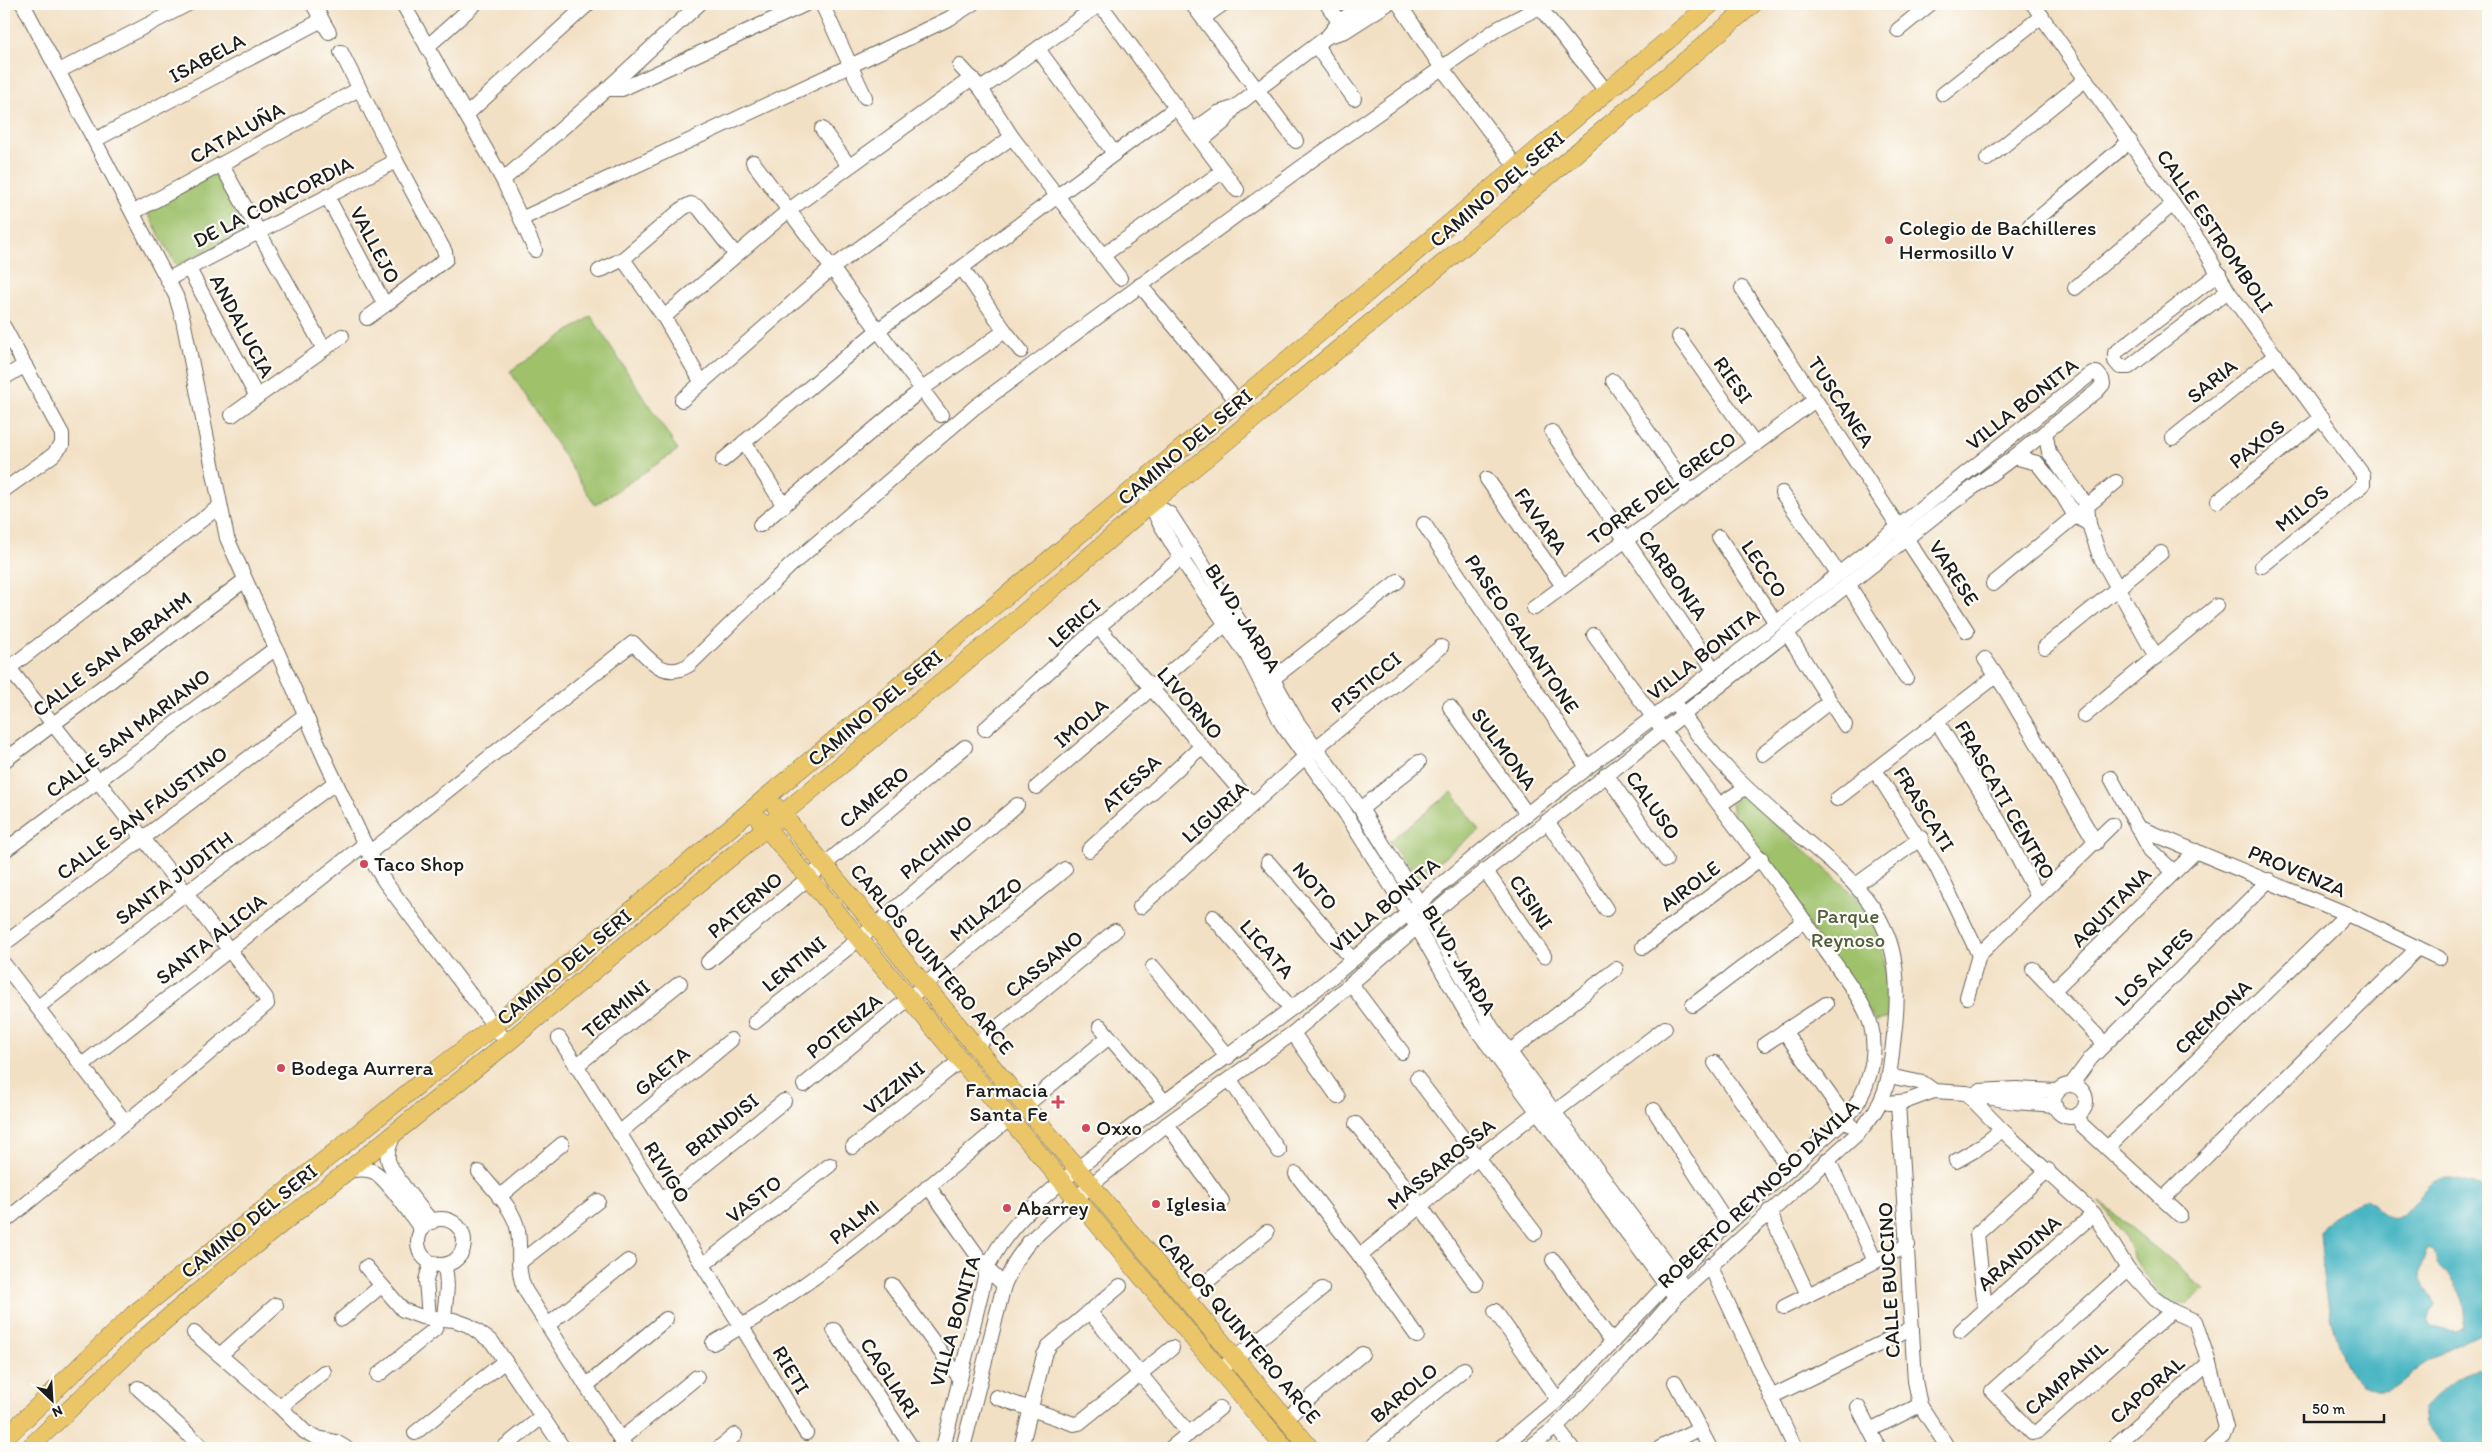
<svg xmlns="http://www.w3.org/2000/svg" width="2492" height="1452" font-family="Itim,sans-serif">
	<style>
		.green { fill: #9ec16b; stroke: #5d6e44 }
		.water { fill: #49b6c3; stroke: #326970; fill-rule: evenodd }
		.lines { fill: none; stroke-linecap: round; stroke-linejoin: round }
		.minor-casing { stroke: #676157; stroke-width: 16 }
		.major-casing { stroke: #676157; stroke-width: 19 }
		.minor { stroke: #fff; stroke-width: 14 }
		.major { stroke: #eac669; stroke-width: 18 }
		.poi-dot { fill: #d1495b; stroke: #fdfcf7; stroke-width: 2 }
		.labels { text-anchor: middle; stroke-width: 4.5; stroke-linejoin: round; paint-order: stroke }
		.street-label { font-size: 21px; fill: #1c1c1c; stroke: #fdfcf7 }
		.poi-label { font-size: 21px; fill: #1c1c1c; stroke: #fdfcf7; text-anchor: start }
		.park-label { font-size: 21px; fill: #505e3c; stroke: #fdfcf7 }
	</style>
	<rect width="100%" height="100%" fill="#fdfcf7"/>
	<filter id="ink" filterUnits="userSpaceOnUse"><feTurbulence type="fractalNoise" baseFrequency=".02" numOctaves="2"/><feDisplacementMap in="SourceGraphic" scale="10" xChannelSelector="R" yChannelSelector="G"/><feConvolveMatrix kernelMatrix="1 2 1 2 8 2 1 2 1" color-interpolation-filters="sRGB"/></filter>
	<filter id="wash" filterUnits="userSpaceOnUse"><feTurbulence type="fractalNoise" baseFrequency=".0096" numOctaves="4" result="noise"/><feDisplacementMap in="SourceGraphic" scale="20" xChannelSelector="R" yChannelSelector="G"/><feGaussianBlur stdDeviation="1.12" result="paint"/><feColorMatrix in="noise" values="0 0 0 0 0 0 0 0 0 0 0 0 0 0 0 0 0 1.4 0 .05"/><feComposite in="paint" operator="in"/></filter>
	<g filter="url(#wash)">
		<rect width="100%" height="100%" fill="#f2e0c4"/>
		<g class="green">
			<polygon points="218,170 248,228 176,266 146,210"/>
			<polygon points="591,316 678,450 595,505 510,371"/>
			<polygon points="1452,792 1479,830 1418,878 1389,841"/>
			<polygon points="1741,794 1845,886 1870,915 1883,947 1890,1018 1875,1021 1733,817 1731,804"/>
			<polygon points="2099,1201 2206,1290 2187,1304 2167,1301 2138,1265 2122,1232"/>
		</g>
		<g class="water">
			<path d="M2446 1178 2488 1187V1330C2466 1341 2442 1352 2421 1366 2410 1373 2401 1387 2388 1390 2331 1405 2323 1267 2320 1232 2329 1217 2349 1203 2366 1200 2374 1205 2382 1215 2391 1218 2405 1223 2422 1188 2434 1181 2437 1179 2442 1179 2446 1178ZM2428 1247 2434 1249 2438 1267C2441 1271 2445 1271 2448 1274 2460 1286 2469 1312 2464 1328L2457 1331 2446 1330 2431 1327 2427 1320 2429 1312 2435 1306C2432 1287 2413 1283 2423 1262 2425 1257 2425 1252 2428 1247Z"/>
			<path d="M2488 1369V1448H2447L2425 1424 2423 1409C2442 1390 2459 1368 2488 1369Z"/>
		</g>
	</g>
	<g filter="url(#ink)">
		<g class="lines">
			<g class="minor-casing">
				<g id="minor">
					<polyline points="23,4 176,296 183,320 227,538 325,759 374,864 385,882 507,1043"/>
					<polyline points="403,4 503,180 521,219 850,66 950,18 972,4"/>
					<polyline points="822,4 865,97"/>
					<polyline points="1192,4 1296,141"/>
					<polyline points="1327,4 1343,28"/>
					<polyline points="1399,4 1442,68 1533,189"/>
					<polyline points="1537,4 1606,91"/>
					<polyline points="2033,4 2203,247 2228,291 2363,475 2363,485 2262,566"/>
					<polyline points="1203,18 1223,4"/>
					<polyline points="322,20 329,32"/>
					<polyline points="1898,30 1930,4"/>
					<polyline points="1328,36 1345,31 1387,4"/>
					<polyline points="1316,46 1354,98"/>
					<polyline points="427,47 475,4"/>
					<polyline points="1038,49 1114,153"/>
					<polyline points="960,66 981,89 1012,137 1120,278"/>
					<polyline points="59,71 188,4"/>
					<polyline points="607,89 622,89 806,4"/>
					<polyline points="981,89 1100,4 1237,190"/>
					<polyline points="1943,94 2042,16"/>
					<polyline points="466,115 588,4"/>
					<polyline points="822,129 849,166"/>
					<polyline points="1194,130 1218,113 1234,108 1257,90 1328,36 1339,22 1363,4"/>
					<polyline points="95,140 322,20 313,4"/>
					<polyline points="1201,141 1225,121 1234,108"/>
					<polyline points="1987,159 2086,79"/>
					<polyline points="753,162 941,415"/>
					<polyline points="503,180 607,89 699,4"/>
					<polyline points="327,196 385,305 446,259 445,252 396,161 341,52"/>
					<polyline points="134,212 359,89"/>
					<polyline points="521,219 535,250"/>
					<polyline points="2030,225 2130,141"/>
					<polyline points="1102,256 1223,171"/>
					<polyline points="623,259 664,317 702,383"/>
					<polyline points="962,268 1005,331 1021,351"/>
					<polyline points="189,269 257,397 324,349 221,164"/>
					<polyline points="599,271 623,259 683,208 691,204 698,207 736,255"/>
					<polyline points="2219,273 2115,353 2115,361 2120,367 2129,367 2228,291"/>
					<polyline points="168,279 396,161"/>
					<polyline points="1140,285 1237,401"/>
					<polyline points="1742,288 1967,631"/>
					<polyline points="2075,288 2173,204"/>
					<polyline points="664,317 789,210 972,78"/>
					<polyline points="367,318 385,305"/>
					<polyline points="4,327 62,434 62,445 53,455 4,490"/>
					<polyline points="1679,337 1755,445"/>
					<polyline points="324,349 342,336"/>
					<polyline points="4,378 25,365"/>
					<polyline points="1613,381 1690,492"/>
					<polyline points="682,400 832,268 1012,137"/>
					<polyline points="232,415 257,397"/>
					<polyline points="1552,432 1714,670"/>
					<polyline points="2173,438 2276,355"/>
					<polyline points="744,442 784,506"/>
					<polyline points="2014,457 2037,463 2063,496 2075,516 2089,524 2087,506 2049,452 2045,432"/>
					<polyline points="723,460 878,330 1177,107"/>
					<polyline points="1487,479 1563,586"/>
					<polyline points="1136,485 1151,503 1170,514 1245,630 1297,722 1361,809 1428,917 1492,1028 1680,1282"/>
					<polyline points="1782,493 1838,573"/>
					<polyline points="2218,501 2322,417"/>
					<polyline points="1151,503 1158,520 1180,557 1247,655 1282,724 1344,811 1417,927 1472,1023 1671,1292"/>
					<polyline points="1424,524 1587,767"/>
					<polyline points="2089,524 2099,554 2156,657"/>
					<polyline points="760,525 922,389 1005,331"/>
					<polyline points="1719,537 1776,623"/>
					<polyline points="1848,584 1906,678"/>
					<polyline points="1993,584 2116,482"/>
					<polyline points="1534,608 1815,400"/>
					<polyline points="1098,627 1252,804"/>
					<polyline points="1787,633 1845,725"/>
					<polyline points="2045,647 2161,553"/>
					<polyline points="1985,659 2004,687 2096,843"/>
					<polyline points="4,672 220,506"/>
					<polyline points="1266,684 1398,581"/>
					<polyline points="1450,707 1527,814"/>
					<polyline points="2084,716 2217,606"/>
					<polyline points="1938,723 2000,823 2038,897"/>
					<polyline points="985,729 1098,627 1187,553"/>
					<polyline points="1763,754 1829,702"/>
					<polyline points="4,761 245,580"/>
					<polyline points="1875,770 1936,866 1979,955"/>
					<polyline points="1606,774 1666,860"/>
					<polyline points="2111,778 2150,850 2174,872"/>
					<polyline points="1037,787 1233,618"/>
					<polyline points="1837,799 1996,676"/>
					<polyline points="1721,804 1745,788"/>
					<polyline points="1361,809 1419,762"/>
					<polyline points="1547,821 1606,909"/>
					<polyline points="2137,827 2347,914 2439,958"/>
					<polyline points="1089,850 1201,747"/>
					<polyline points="4,851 276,648"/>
					<path d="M369 853 633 643C650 660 664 680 689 665L790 566 975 407 1306 164 1497 29 1545 4"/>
					<polyline points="1268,862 1352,959"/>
					<polyline points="1485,870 1544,956"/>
					<polyline points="1856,885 1921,838"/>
					<polyline points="1140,907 1306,756 1441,647"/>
					<polyline points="1213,917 1290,1007"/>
					<polyline points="4,944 305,715"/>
					<polyline points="1643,947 1761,858"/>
					<polyline points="708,962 965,747"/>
					<polyline points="4,964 126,1123"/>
					<polyline points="1153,967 1228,1057"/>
					<polyline points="2033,969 2105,1044"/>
					<polyline points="1351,984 1402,1052"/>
					<polyline points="2053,991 2196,851"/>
					<polyline points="1967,997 1979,955 2112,825"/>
					<polyline points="1693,1005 1804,921"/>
					<polyline points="38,1007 186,893 336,782"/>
					<polyline points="755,1022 859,939 1017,805"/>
					<polyline points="1100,1026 1164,1101"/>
					<polyline points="1784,1031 1851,1125"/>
					<polyline points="1293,1033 1338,1097"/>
					<polyline points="559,1038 745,1332 806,1433"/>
					<polyline points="1765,1044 1826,1004"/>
					<polyline points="975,1046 1115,931"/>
					<polyline points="1509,1052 1616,969"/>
					<polyline points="1715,1063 1789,1169"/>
					<polyline points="82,1065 365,844"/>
					<polyline points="576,1066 680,983"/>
					<polyline points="1889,1076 1923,1083 1934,1091"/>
					<polyline points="1417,1078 1535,1233"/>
					<polyline points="1230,1080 1279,1151"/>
					<polyline points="804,1085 1065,869"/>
					<polyline points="2071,1085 2091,1058 2269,880"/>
					<circle cx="2070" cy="1101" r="16"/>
					<polyline points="1979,1091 2016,1089 2057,1091"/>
					<polyline points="1966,1093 2002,1130 2094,1214 2128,1269 2155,1299 2172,1311 2195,1321 2209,1363 2226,1428 2223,1436 2210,1448"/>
					<polyline points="1898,1102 1915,1381 1920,1405 1948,1448"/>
					<polyline points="1889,1103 1907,1101 1934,1091 1966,1093 2015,1102 2055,1105"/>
					<polyline points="1025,1106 1109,1037"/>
					<polyline points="1654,1110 1728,1224"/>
					<polyline points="2077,1115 2082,1125 2180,1215"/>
					<polyline points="1548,1117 1665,1028"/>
					<polyline points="1167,1124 1222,1201"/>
					<polyline points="1356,1124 1421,1207 1476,1284"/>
					<path d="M395 1133C391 1141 386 1151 388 1160 392 1175 421 1208 432 1222"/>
					<polyline points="619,1133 731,1040"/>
					<polyline points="853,1147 961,1060"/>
					<polyline points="2107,1148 2347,914"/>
					<polyline points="1828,1159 1875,1261"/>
					<polyline points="1956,1161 1977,1149 2002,1130"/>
					<polyline points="2048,1170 1977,1234 1985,1309 2094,1214"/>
					<path d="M346 1171C355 1170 365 1167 374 1172 388 1179 411 1216 422 1230"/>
					<path d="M479 1172C493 1189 514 1209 518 1231 521 1252 516 1270 525 1290L626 1448"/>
					<polyline points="1296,1174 1360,1256 1417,1336"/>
					<polyline points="928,1186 987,1269 1004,1285"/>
					<polyline points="499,1197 562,1144"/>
					<polyline points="2163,1199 2418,948"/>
					<polyline points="662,1200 784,1101"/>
					<polyline points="1769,1211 1808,1295"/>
					<circle cx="441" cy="1242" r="23"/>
					<polyline points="4,1222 162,1093 267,1004 266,998 186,893 9,668"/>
					<polyline points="1360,1256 1479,1157 1546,1105"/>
					<polyline points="1553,1260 1612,1342"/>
					<polyline points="519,1263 598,1201"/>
					<path d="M444 1265C450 1285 445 1299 444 1319"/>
					<polyline points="703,1265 830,1165"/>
					<polyline points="1710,1265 1795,1448"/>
					<polyline points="366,1267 403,1310 422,1317 454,1320 468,1325 492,1342 563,1448"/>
					<polyline points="2128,1269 1992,1391 2032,1433 2037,1432 2172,1311"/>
					<polyline points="892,1285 959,1377"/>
					<polyline points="1186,1299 1267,1232"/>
					<polyline points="1784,1307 1908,1245"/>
					<polyline points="1089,1311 1189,1434"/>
					<polyline points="1495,1311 1558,1400"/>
					<polyline points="429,1318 426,1280 431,1263"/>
					<polyline points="342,1319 381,1286"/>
					<polyline points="548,1325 628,1261"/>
					<polyline points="834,1330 912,1448"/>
					<polyline points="1961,1331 1985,1309"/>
					<polyline points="194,1333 280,1407 305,1432 318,1438 336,1442 346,1448"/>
					<path d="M713 1343C822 1282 914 1198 1010 1118"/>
					<polyline points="220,1355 276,1305"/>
					<polyline points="1220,1370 1322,1289"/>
					<polyline points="378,1375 435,1329 438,1318"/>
					<polyline points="1675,1382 1710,1448"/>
					<polyline points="586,1386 666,1319"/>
					<polyline points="138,1388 203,1448"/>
					<polyline points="996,1397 1074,1424 1079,1423 1172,1348"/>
					<polyline points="1771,1397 1912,1328"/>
					<polyline points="280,1407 324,1372"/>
					<polyline points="1858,1407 1879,1448"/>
					<polyline points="1285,1419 1362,1354"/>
					<polyline points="1556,1427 1572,1448"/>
					<polyline points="1870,1430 1920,1405"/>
					<polyline points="415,1433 505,1361"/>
					<polyline points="620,1440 697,1377"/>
					<polyline points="503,1448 542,1417"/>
					<polyline points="719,1448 735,1435"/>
					<path d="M943 1448 987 1269C1006 1222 1061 1182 1100 1151 1175 1092 1255 1039 1329 979 1396 925 1460 867 1527 814 1610 749 1694 687 1777 622 1883 540 1987 456 2092 373H2097L2102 379 2103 384 2097 391 2014 457 1936 515 1451 898 1293 1033 1167 1124 1091 1185 1029 1242 1016 1260 1004 1285 963 1448"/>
					<polyline points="1021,1448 1044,1355 1050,1345 1120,1286"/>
					<polyline points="1171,1448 1220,1408"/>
					<polyline points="1370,1448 1464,1369"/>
					<path d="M1500 1448 1558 1400 1675 1275 1728 1224 1846 1118C1867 1095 1879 1057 1871 1026 1866 1002 1828 955 1813 933 1743 832 1664 736 1594 635"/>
					<path d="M1529 1448 1556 1427 1624 1357 1676 1297 1857 1134C1889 1100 1889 1080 1894 1035 1898 1003 1899 960 1885 930 1868 889 1830 862 1797 833 1753 795 1710 757 1678 707"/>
					<polyline points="1660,1448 1700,1428"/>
					<polyline points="2112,1448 2209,1363"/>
				</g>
			</g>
			<g class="major-casing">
				<g id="major">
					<polyline points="776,807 1310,1448"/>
					<polyline points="759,819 1285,1448"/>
					<polyline points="4,1439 133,1315 424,1080 494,1026 1711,4"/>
					<polyline points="29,1448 142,1340 225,1269 507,1043 1017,619 1151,503 1507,211 1753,4"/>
				</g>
			</g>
			<use href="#minor" class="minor"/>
			<use href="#major" class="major"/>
		</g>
	</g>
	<g class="poi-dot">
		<circle cx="1889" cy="240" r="5"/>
		<circle cx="364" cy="864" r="5"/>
		<circle cx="281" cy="1068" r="5"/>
		<path d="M1055.5 1094.5h5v5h5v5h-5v5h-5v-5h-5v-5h5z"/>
		<circle cx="1086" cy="1128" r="5"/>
		<circle cx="1156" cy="1204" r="5"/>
		<circle cx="1007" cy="1208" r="5"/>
	</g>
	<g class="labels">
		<g class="street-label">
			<text transform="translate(207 58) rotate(-28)" y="7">ISABELA</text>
			<text transform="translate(237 133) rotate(-29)" y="7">CATALUÑA</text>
			<text transform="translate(1497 189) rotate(-40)" y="7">CAMINO DEL SERI</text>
			<text transform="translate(273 202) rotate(-27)" y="7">DE LA CONCORDIA</text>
			<text transform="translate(2215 231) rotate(56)" y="7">CALLE ESTROMBOLI</text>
			<text transform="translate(375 245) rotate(62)" y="7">VALLEJO</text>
			<text transform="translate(242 326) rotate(62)" y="7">ANDALUCIA</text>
			<text transform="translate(1733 380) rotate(55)" y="7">RIESI</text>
			<text transform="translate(2212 381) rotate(-39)" y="7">SARIA</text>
			<text transform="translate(1841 402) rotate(57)" y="7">TUSCANEA</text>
			<text transform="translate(2022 404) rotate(-38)" y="7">VILLA BONITA</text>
			<text transform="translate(2257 444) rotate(-39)" y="7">PAXOS</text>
			<text transform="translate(1185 447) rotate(-40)" y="7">CAMINO DEL SERI</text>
			<text transform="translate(1662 488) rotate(-36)" y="7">TORRE DEL GRECO</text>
			<text transform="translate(2302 508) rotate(-39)" y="7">MILOS</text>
			<text transform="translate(1541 521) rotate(55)" y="7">FAVARA</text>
			<text transform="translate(1764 569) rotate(56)" y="7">LECCO</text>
			<text transform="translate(1954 573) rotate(57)" y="7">VARESE</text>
			<text transform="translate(1673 575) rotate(55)" y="7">CARBONIA</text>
			<text transform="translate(1243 618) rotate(58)" y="7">BLVD. JARDA</text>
			<text transform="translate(1074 623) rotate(-42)" y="7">LERICI</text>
			<text transform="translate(1522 634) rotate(56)" y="7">PASEO GALANTONE</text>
			<text transform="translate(112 654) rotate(-37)" y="7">CALLE SAN ABRAHM</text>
			<text transform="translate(1703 654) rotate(-38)" y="7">VILLA BONITA</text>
			<text transform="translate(1366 682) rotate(-39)" y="7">PISTICCI</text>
			<text transform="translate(1190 703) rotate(49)" y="7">LIVORNO</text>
			<text transform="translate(875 708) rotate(-40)" y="7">CAMINO DEL SERI</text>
			<text transform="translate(1081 723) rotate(-41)" y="7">IMOLA</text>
			<text transform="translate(128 733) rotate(-37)" y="7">CALLE SAN MARIANO</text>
			<text transform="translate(1504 749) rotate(54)" y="7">SULMONA</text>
			<text transform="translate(1131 783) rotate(-43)" y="7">ATESSA</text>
			<text transform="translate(874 797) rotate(-40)" y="7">CAMERO</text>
			<text transform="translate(2005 800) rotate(60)" y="7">FRASCATI CENTRO</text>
			<text transform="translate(1653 805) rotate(55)" y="7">CALUSO</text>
			<text transform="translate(1924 809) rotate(58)" y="7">FRASCATI</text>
			<text transform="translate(1215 812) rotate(-42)" y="7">LIGURIA</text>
			<text transform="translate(142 813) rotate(-37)" y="7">CALLE SAN FAUSTINO</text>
			<text transform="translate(936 847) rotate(-40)" y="7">PACHINO</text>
			<text transform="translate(2297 871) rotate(23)" y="7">PROVENZA</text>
			<text transform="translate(174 878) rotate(-37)" y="7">SANTA JUDITH</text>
			<text transform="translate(1315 886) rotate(49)" y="7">NOTO</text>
			<text transform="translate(1690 886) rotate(-37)" y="7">AIROLE</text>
			<text transform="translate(1531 902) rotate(56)" y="7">CISINI</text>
			<text transform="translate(745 905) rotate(-40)" y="7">PATERNO</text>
			<text transform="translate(1385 905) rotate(-40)" y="7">VILLA BONITA</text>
			<text transform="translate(2111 907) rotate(-45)" y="7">AQUITANA</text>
			<text transform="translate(986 909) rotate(-40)" y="7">MILAZZO</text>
			<text transform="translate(211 939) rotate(-38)" y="7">SANTA ALICIA</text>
			<text transform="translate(1267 949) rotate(49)" y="7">LICATA</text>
			<text transform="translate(932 959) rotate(50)" y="7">CARLOS QUINTERO ARCE</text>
			<text transform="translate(1459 960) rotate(59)" y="7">BLVD. JARDA</text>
			<text transform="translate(794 964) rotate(-39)" y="7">LENTINI</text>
			<text transform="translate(1044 964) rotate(-39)" y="7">CASSANO</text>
			<text transform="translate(564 967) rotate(-40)" y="7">CAMINO DEL SERI</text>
			<text transform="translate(2154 967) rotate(-45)" y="7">LOS ALPES</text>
			<text transform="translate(616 1009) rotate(-39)" y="7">TERMINI</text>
			<text transform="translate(2213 1017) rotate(-44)" y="7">CREMONA</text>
			<text transform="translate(844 1026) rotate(-39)" y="7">POTENZA</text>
			<text transform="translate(662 1071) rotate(-40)" y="7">GAETA</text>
			<text transform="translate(894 1088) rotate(-39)" y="7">VIZZINI</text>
			<text transform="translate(722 1125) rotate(-39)" y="7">BRINDISI</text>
			<text transform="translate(1441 1164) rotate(-39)" y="7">MASSAROSSA</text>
			<text transform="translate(667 1172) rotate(58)" y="7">RIVIGO</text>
			<text transform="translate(1758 1194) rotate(-43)" y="7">ROBERTO REYNOSO DÁVILA</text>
			<text transform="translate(754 1199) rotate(-38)" y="7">VASTO</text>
			<text transform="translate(249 1221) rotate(-39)" y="7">CAMINO DEL SERI</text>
			<text transform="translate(854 1222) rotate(-39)" y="7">PALMI</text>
			<text transform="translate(2019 1253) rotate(-41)" y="7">ARANDINA</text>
			<text transform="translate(1889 1280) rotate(-93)" y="7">CALLE BUCCINO</text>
			<text transform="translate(955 1321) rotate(-74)" y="7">VILLA BONITA</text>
			<text transform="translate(1239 1328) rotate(50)" y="7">CARLOS QUINTERO ARCE</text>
			<text transform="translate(791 1370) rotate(59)" y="7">RIETI</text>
			<text transform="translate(890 1378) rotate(57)" y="7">CAGLIARI</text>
			<text transform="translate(2066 1378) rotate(-41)" y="7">CAMPANIL</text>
			<text transform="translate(2147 1390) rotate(-41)" y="7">CAPORAL</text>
			<text transform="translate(1404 1393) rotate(-40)" y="7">BAROLO</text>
		</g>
		<g class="poi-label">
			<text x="1899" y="235">Colegio de Bachilleres<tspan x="1899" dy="24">Hermosillo V</tspan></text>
			<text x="374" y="871">Taco Shop</text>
			<text x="291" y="1075">Bodega Aurrera</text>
			<text x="1048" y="1097" text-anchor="end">Farmacia<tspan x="1048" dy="24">Santa Fe</tspan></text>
			<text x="1096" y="1135">Oxxo</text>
			<text x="1166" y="1211">Iglesia</text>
			<text x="1017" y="1215">Abarrey</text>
		</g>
		<g class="park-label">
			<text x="1848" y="923">Parque<tspan x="1848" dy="24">Reynoso</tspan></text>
		</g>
	</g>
	<rect width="2492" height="1452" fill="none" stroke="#fdfcf7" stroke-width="20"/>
	<g transform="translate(52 1400) rotate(155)" stroke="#fdfcf7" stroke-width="4" paint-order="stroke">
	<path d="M0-4L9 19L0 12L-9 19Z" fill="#1c1c1c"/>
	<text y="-8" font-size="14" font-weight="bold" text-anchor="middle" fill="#1c1c1c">N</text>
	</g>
	<path d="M2304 1414v8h80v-8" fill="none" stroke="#1c1c1c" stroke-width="2.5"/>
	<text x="2312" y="1414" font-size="15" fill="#1c1c1c" stroke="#fdfcf7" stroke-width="4" paint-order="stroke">50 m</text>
</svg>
